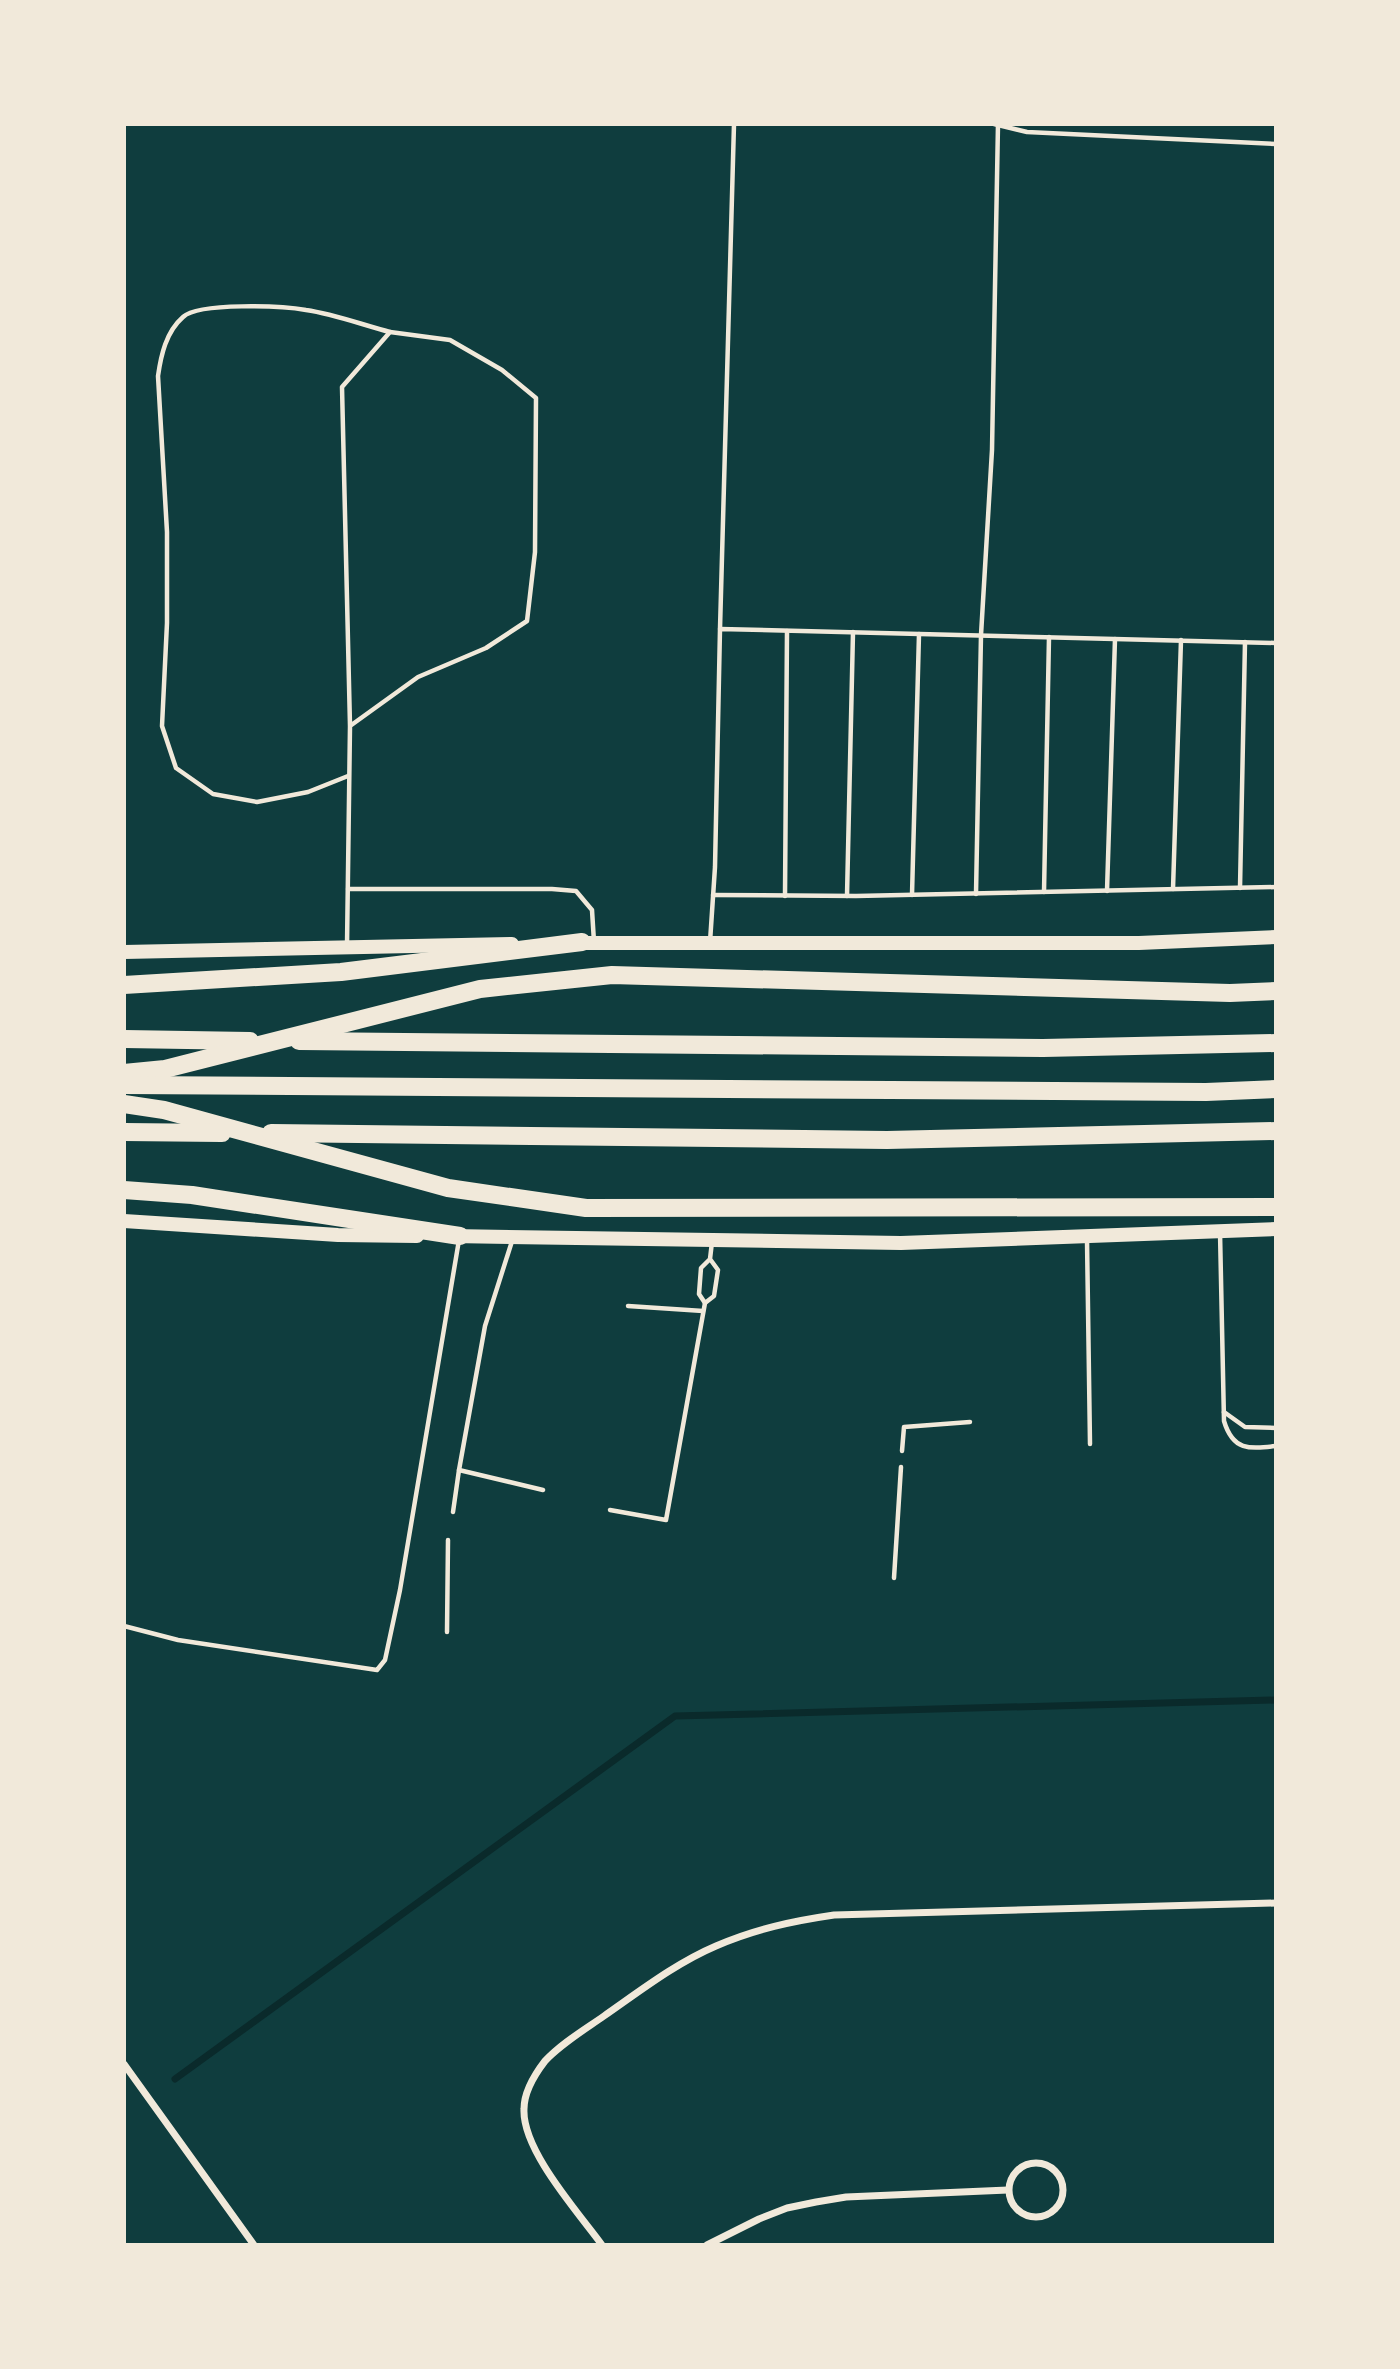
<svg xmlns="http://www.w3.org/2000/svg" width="1400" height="2369" font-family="'IBM Plex Sans',sans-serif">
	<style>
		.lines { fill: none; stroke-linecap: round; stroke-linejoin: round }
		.stream { stroke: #0a2a2b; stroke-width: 7 }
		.service { stroke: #f1e9da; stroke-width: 4.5 }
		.minor { stroke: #f1e9da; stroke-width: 7 }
		.secondary { stroke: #f1e9da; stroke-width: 14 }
		.motorway { stroke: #f1e9da; stroke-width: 18 }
	</style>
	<rect width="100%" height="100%" fill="#0f3d3e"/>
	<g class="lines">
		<polyline class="stream" points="175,2079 675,1716 1276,1700"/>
		<g class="service">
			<polyline points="994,124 1027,132 1276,144"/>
			<polyline points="720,629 734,124"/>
			<path d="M348 776 308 792 257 802 213 794 176 768 162 726 167 623V532L158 376C161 355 166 332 183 317 199 302 283 306 306 310 334 314 363 325 390 332"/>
			<polyline points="1240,888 1245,642"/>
			<polyline points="348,889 552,889 576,891 592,910 594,942"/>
			<polyline points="1173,889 1181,640"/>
			<polyline points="1107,891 1115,639"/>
			<polyline points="1044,892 1049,637"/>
			<polyline points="976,894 981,635 992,450 998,124"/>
			<polyline points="713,895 856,896 1276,887"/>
			<polyline points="912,895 919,634"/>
			<polyline points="785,896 787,631"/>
			<polyline points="847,896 853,632"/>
			<polyline points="710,942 715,867 720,629 1276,643"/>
			<polyline points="347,946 350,726 418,677 486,648 527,621 535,552 536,398 502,370 450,340 390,332 342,387 350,726"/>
			<path d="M1220 1232 1224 1421C1233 1451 1249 1449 1276 1446"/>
			<polyline points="1087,1240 1090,1444"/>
			<polyline points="710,1259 718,1270 714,1296 705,1303 699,1294 701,1268 710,1259 712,1242"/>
			<polyline points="628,1306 703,1311"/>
			<polyline points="1224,1412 1245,1427 1276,1428"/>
			<polyline points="902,1451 904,1427 970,1422"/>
			<polyline points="459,1470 543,1490"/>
			<polyline points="610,1510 666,1520 705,1303"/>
			<polyline points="453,1512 459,1470 485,1326 513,1238"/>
			<polyline points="894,1578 901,1467"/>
			<polyline points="124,1626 178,1640 377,1670 385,1660 400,1590 459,1240"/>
			<polyline points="447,1632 448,1540"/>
		</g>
		<g class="minor">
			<polyline points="124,2064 254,2245"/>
			<circle cx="1036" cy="2190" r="27"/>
			<path d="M602 2245C578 2212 522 2150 524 2109 524 2092 535 2074 545 2061 562 2043 584 2030 604 2016 640 1991 676 1963 716 1946 755 1929 793 1921 834 1915L1276 1903"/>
			<polyline points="707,2245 759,2219 787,2208 816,2202 846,2197 1008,2190"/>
		</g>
		<g class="secondary">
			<polyline points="574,943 1139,943 1276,937"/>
			<polyline points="124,952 512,944"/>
			<polyline points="124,1221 338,1235 417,1236"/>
			<polyline points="451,1236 901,1243 1276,1229"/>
		</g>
		<g class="motorway">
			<polyline points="124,985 341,972 582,942"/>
			<polyline points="124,1039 250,1041"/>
			<polyline points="299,1041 1043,1048 1276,1043"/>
			<polyline points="124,1073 165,1069 480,989 612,975 1230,993 1276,991"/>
			<polyline points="124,1085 1206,1092 1276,1089"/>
			<polyline points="124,1104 164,1110 448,1188 586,1208 1276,1207"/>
			<polyline points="124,1132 222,1133"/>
			<polyline points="271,1133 887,1140 1276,1131"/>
			<polyline points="124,1190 192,1195 460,1236"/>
		</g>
	</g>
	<rect width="1400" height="2369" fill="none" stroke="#f1e9da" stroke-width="252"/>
</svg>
